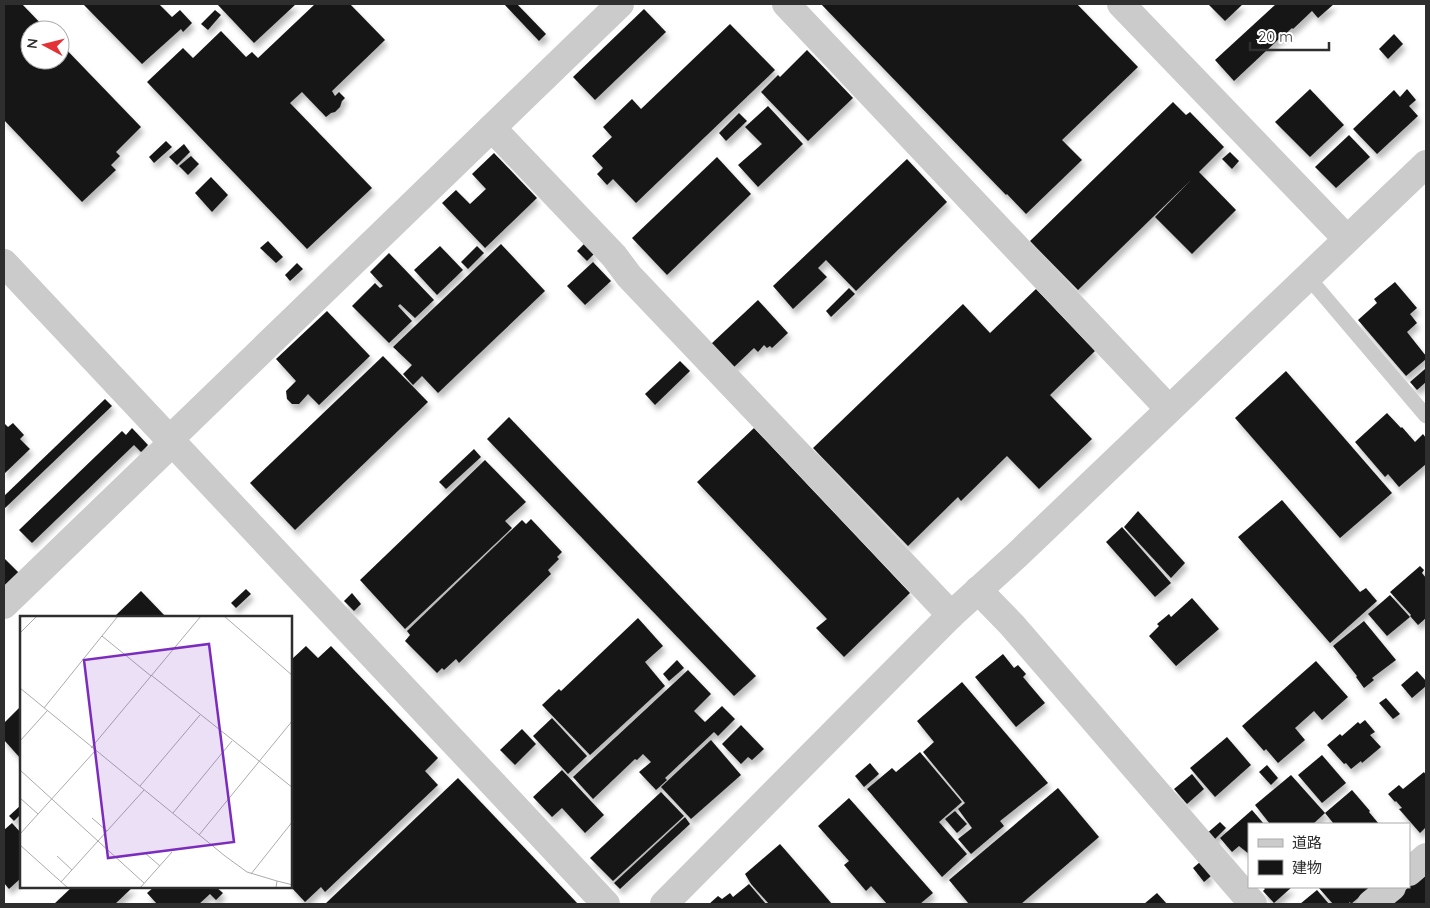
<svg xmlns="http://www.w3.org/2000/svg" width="1430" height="908" font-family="Quicksand,'Noto Sans JP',sans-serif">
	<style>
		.building { fill: #151515; filter: url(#shadow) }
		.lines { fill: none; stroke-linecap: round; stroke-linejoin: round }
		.service { stroke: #cbcbcb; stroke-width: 15 }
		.minor { stroke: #cbcbcb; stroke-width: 28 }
		.tertiary { stroke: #cbcbcb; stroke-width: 28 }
		.inset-road { fill: none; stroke: #ababab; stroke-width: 1 }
		.view { fill: #7b2cbf; fill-opacity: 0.15; stroke: #7b2cbf; stroke-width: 2.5 }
		.inset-edge { fill: none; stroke: #2e2e2e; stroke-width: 2.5 }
	</style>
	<defs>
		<filter id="shadow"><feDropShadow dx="3" dy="5.5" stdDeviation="2.5" flood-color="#0004"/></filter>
	</defs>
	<rect width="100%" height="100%" fill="#fff"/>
	<g class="building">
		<polygon points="4,4 22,4 47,30 30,30 30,60 60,60 60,43 141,127 116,152 120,156 111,165 116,170 82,202 4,120"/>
		<polygon points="83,4 159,4 172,17 180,10 192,23 183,32 181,29 142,64"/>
		<polygon points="217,4 296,4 254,43"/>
		<polygon points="315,4 350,4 385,40 332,91 335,96 339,92 345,98 342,101 340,107 335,112 331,113 326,117 302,92 290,103 372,188 307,249 147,82 183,48 193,58 221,31 246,57 252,52 258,58"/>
		<polygon points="504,4 517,4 546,34 539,41"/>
		<polygon points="821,4 1077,4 1138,67 1062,140 1082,160 1026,214 1007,194 1006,195"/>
		<polygon points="1208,4 1243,4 1225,21"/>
		<polygon points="1276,4 1334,4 1318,18 1312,11 1293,29 1292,28 1280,39 1280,38 1234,81 1215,60"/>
		<polygon points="644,9 666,32 595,100 573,77"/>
		<polygon points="215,10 221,15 208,30 201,24"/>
		<polygon points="730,24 775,70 636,203 613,179 607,185 597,174 603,168 592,156 612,137 603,127 632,99 641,109"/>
		<polygon points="1394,34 1403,44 1388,59 1379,49"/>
		<polygon points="807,50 853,98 808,141 761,92 778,75 780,77"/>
		<polygon points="1310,89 1344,125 1310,157 1275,122"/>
		<polygon points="1407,89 1416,100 1409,106 1418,116 1377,154 1353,129 1394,90 1400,97"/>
		<polygon points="1173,102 1186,115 1190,112 1224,147 1199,172 1236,210 1192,254 1155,217 1191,180 1078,290 1030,241"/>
		<polygon points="768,106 803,144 758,187 738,165 762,144 745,127"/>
		<polygon points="739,113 747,121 726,141 719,133"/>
		<polygon points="1349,135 1370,157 1336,188 1315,167"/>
		<polygon points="166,141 172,147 154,163 149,157"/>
		<polygon points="184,144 190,152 177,165 169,157"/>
		<polygon points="1230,152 1239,161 1232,169 1222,159"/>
		<polygon points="494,153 537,198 485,248 442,203 456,190 470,204 486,189 472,174"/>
		<polygon points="191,156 199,164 188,175 179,166"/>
		<polygon points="717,157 751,194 667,275 632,238"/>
		<polygon points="907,159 947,202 856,291 826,260 818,268 827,277 793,309 773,286"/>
		<polygon points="211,177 228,195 212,212 195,193"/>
		<polygon points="268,241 283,257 276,263 260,248"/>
		<polygon points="501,244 545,291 438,393 422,376 413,385 403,374 412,365 393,347"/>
		<polygon points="584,244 594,254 587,261 577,251"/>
		<polygon points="440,246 463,270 437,295 414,270"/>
		<polygon points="477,246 484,253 468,269 461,262"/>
		<polygon points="389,253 434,300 415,318 400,304 398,306 412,321 389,343 352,306 375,283 380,288 383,286 370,272"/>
		<polygon points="593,262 611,281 585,305 567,286"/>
		<polygon points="297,263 303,269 290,281 285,275"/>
		<polygon points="1395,282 1417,308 1410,314 1417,323 1407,332 1426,356 1426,359 1406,376 1358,320 1377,303 1374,299"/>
		<polygon points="849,288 855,294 831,317 826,311"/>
		<polygon points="1036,289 1095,351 1050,395 1092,439 1039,489 1007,456 961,501 958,497 908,546 813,448 963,304 990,333"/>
		<polygon points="758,300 788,333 772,348 770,346 767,348 764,345 758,352 754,348 734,367 711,344"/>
		<polygon points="327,311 370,356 319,405 308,394 299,404 292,404 287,399 286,391 296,381 276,359"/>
		<polygon points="383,356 428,402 295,530 250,483"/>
		<polygon points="680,361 690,371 655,405 645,394"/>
		<polygon points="1425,369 1426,382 1417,390 1410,382"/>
		<polygon points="1286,371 1392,493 1340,538 1235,418"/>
		<polygon points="105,399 112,406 4,509 4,496"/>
		<polygon points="1387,413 1401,428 1402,427 1415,442 1423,434 1426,438 1426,452 1425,453 1426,455 1426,464 1399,487 1388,474 1385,477 1355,442"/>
		<polygon points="509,417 756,676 734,696 487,439"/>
		<polygon points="4,423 8,427 13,423 24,435 20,439 30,449 4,474"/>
		<polygon points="132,428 148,445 141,452 134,445 32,543 19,530 122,431 126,435"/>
		<polygon points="754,428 910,593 844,657 816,628 827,619 697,482"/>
		<polygon points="474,449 481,457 446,489 439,482"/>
		<polygon points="485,460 526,502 505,521 512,528 405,629 360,580"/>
		<polygon points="1282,500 1360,592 1366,588 1377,601 1330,643 1238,537"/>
		<polygon points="1138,511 1185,563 1171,578 1124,527"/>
		<polygon points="531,519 562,552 557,557 559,559 548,570 551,574 459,663 456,659 444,670 442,668 437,673 405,641 410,635 407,631 522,520 526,524"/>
		<polygon points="1122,527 1171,583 1155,597 1106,542"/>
		<polygon points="4,558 21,575 4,592"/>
		<polygon points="1420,566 1424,570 1422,573 1426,578 1426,618 1418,625 1410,616 1411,615 1390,592"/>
		<polygon points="246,589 251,594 236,608 231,603"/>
		<polygon points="141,591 166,617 114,617"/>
		<polygon points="352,593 361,604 354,611 344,601"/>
		<polygon points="1390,595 1410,617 1387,636 1368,614"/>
		<polygon points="1192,598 1219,629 1176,666 1149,636 1159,626 1157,624 1169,614 1171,617"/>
		<polygon points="638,618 663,646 645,662 665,686 590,755 542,705 559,689 561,691"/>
		<polygon points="1364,621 1396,660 1372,678 1374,680 1364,688 1356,677 1357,676 1333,646"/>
		<polygon points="306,646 318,658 331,646 438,758 425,771 438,785 325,892 321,887 305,902 291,887 291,660"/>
		<polygon points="1003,654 1014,668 1018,665 1026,674 1023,677 1045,703 1016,727 975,677"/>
		<polygon points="677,660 684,668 669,681 663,674"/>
		<polygon points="1316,661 1348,697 1322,720 1314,711 1295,728 1305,740 1278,763 1266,749 1264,751 1242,726"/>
		<polygon points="688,670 711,694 694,711 705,722 722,706 735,719 718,736 714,732 665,778 667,780 656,790 639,772 651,762 643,754 637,760 635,759 593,799 573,777"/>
		<polygon points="1417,671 1426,681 1426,686 1412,698 1401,685"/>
		<polygon points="962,682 1048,783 1000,821 1004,826 971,854 958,839 972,828 958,809 965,803 923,752 934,742 917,721"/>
		<polygon points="1386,698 1400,714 1393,719 1379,703"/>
		<polygon points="21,706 21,759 4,740 4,723"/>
		<polygon points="552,718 587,756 568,774 533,736"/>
		<polygon points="1365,720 1375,732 1370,735 1381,747 1362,763 1361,761 1351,769 1346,763 1344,764 1327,745 1340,734 1342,736 1358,722 1360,724"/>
		<polygon points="741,725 764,749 752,760 748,757 741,764 722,744"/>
		<polygon points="522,729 536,744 515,765 500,750"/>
		<polygon points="1227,737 1251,765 1215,797 1190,768"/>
		<polygon points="711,740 741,775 691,819 661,787"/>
		<polygon points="920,752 962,802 939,822 967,854 942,877 867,789 892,768 896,772"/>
		<polygon points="1322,755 1346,783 1322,803 1298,775"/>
		<polygon points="870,763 879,774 864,787 855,776"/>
		<polygon points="1267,765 1278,778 1271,785 1259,772"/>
		<polygon points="562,770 604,815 585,833 562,808 552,817 533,797"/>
		<polygon points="1424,772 1426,775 1426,827 1420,833 1399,809 1402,808 1396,801 1395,802 1388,794 1399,785 1403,789"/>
		<polygon points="1192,774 1204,789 1187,804 1174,789"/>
		<polygon points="1291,775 1325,813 1313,824 1270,824 1255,805"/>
		<polygon points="458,778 578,904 325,904"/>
		<polygon points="1058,788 1099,837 1021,904 969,904 949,880"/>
		<polygon points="1352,790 1370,811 1369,812 1379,824 1334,824 1325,813"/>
		<polygon points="661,792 684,816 613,881 590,858"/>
		<polygon points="849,798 933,893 920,904 887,904 871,886 866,891 844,865 849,861 818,826"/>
		<polygon points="21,805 21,814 14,821 9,816"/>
		<polygon points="1252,810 1264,824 1249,824 1249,854 1239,846 1232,852 1220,838"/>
		<polygon points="955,811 967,824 957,833 945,819"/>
		<polygon points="685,817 690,824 620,889 614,883"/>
		<polygon points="1220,822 1226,828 1212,842 1205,835"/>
		<polygon points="12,823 21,833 21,878 9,889 4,883 4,830"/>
		<polygon points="780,844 787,852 832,904 769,904 751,884 745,874"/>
		<polygon points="1200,862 1211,876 1204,882 1193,868"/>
		<polygon points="1426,872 1426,904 1389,904"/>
		<polygon points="749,884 766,904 709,904 718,896 722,899 730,893 733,897"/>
		<polygon points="72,887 133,887 115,904 54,904"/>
		<polygon points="154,887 216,887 223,893 216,900 210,894 199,904 157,904 147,893"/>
		<polygon points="1263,887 1292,887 1274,903 1263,891 1265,889"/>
		<polygon points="1318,887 1371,887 1351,904 1350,902 1348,904 1333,904"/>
		<polygon points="1317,890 1329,904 1300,904"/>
		<polygon points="1157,893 1167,904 1144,904"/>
	</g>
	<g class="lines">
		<polyline class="service" points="1308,277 1426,416"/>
		<g class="minor">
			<polyline points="786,4 1169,409"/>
			<polyline points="1121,4 1347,239"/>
			<polyline points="492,128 614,256 629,276 951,615"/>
			<polyline points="4,263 606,904"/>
			<polyline points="169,440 620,4"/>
			<polyline points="978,590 1012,625 1253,904"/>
			<polyline points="4,605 172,443"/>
			<polyline points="1409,872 1426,857"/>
			<polyline points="1371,904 1392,887"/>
		</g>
		<polyline class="tertiary" points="664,904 951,615 1017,555 1426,164"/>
	</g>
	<g transform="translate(20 616)">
		<rect width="272" height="272" fill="#fff"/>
		<path class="inset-road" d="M204 0 273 60M0 17 17 0M82 20 131 60M131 59 273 172M0 72 205 240 227 256 257 265 256 272M24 92 98 0M0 125 27 95M71 132 181 0M0 154 124 267M120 170 180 99M0 182 18 198M153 197 212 125M72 202 87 215M0 218 75 135M179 219 273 104M0 229 48 272M125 237 140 250M37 240 52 254M231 258 273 205M257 265 273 269M41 266 124 174M120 272 152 236"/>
		<path class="view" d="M189 28 214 226 88 242 64 44Z"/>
		<rect width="272" height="272" class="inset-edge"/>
	</g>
	<rect width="1430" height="908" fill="none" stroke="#2e2e2e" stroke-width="10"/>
	<rect x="1248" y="823" width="162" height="65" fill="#ffffff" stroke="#ababab"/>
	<rect x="1258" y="839" width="25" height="8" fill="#cbcbcb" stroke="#ababab"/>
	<text x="1292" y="848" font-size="15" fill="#2e2e2e">道路</text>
	<rect x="1258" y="860" width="25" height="15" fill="#151515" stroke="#ababab"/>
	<text x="1292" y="873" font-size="15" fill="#2e2e2e">建物</text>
	<g transform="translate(45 45) rotate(277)"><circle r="24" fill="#ffffff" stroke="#ababab"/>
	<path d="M0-4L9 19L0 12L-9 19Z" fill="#e33235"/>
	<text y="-8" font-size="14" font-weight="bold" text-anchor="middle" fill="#2e2e2e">N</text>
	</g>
	<path d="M1250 42v8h79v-8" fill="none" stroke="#2e2e2e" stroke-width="2.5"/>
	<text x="1258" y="42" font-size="15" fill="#2e2e2e" stroke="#ffffff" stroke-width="4" paint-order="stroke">20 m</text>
</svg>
